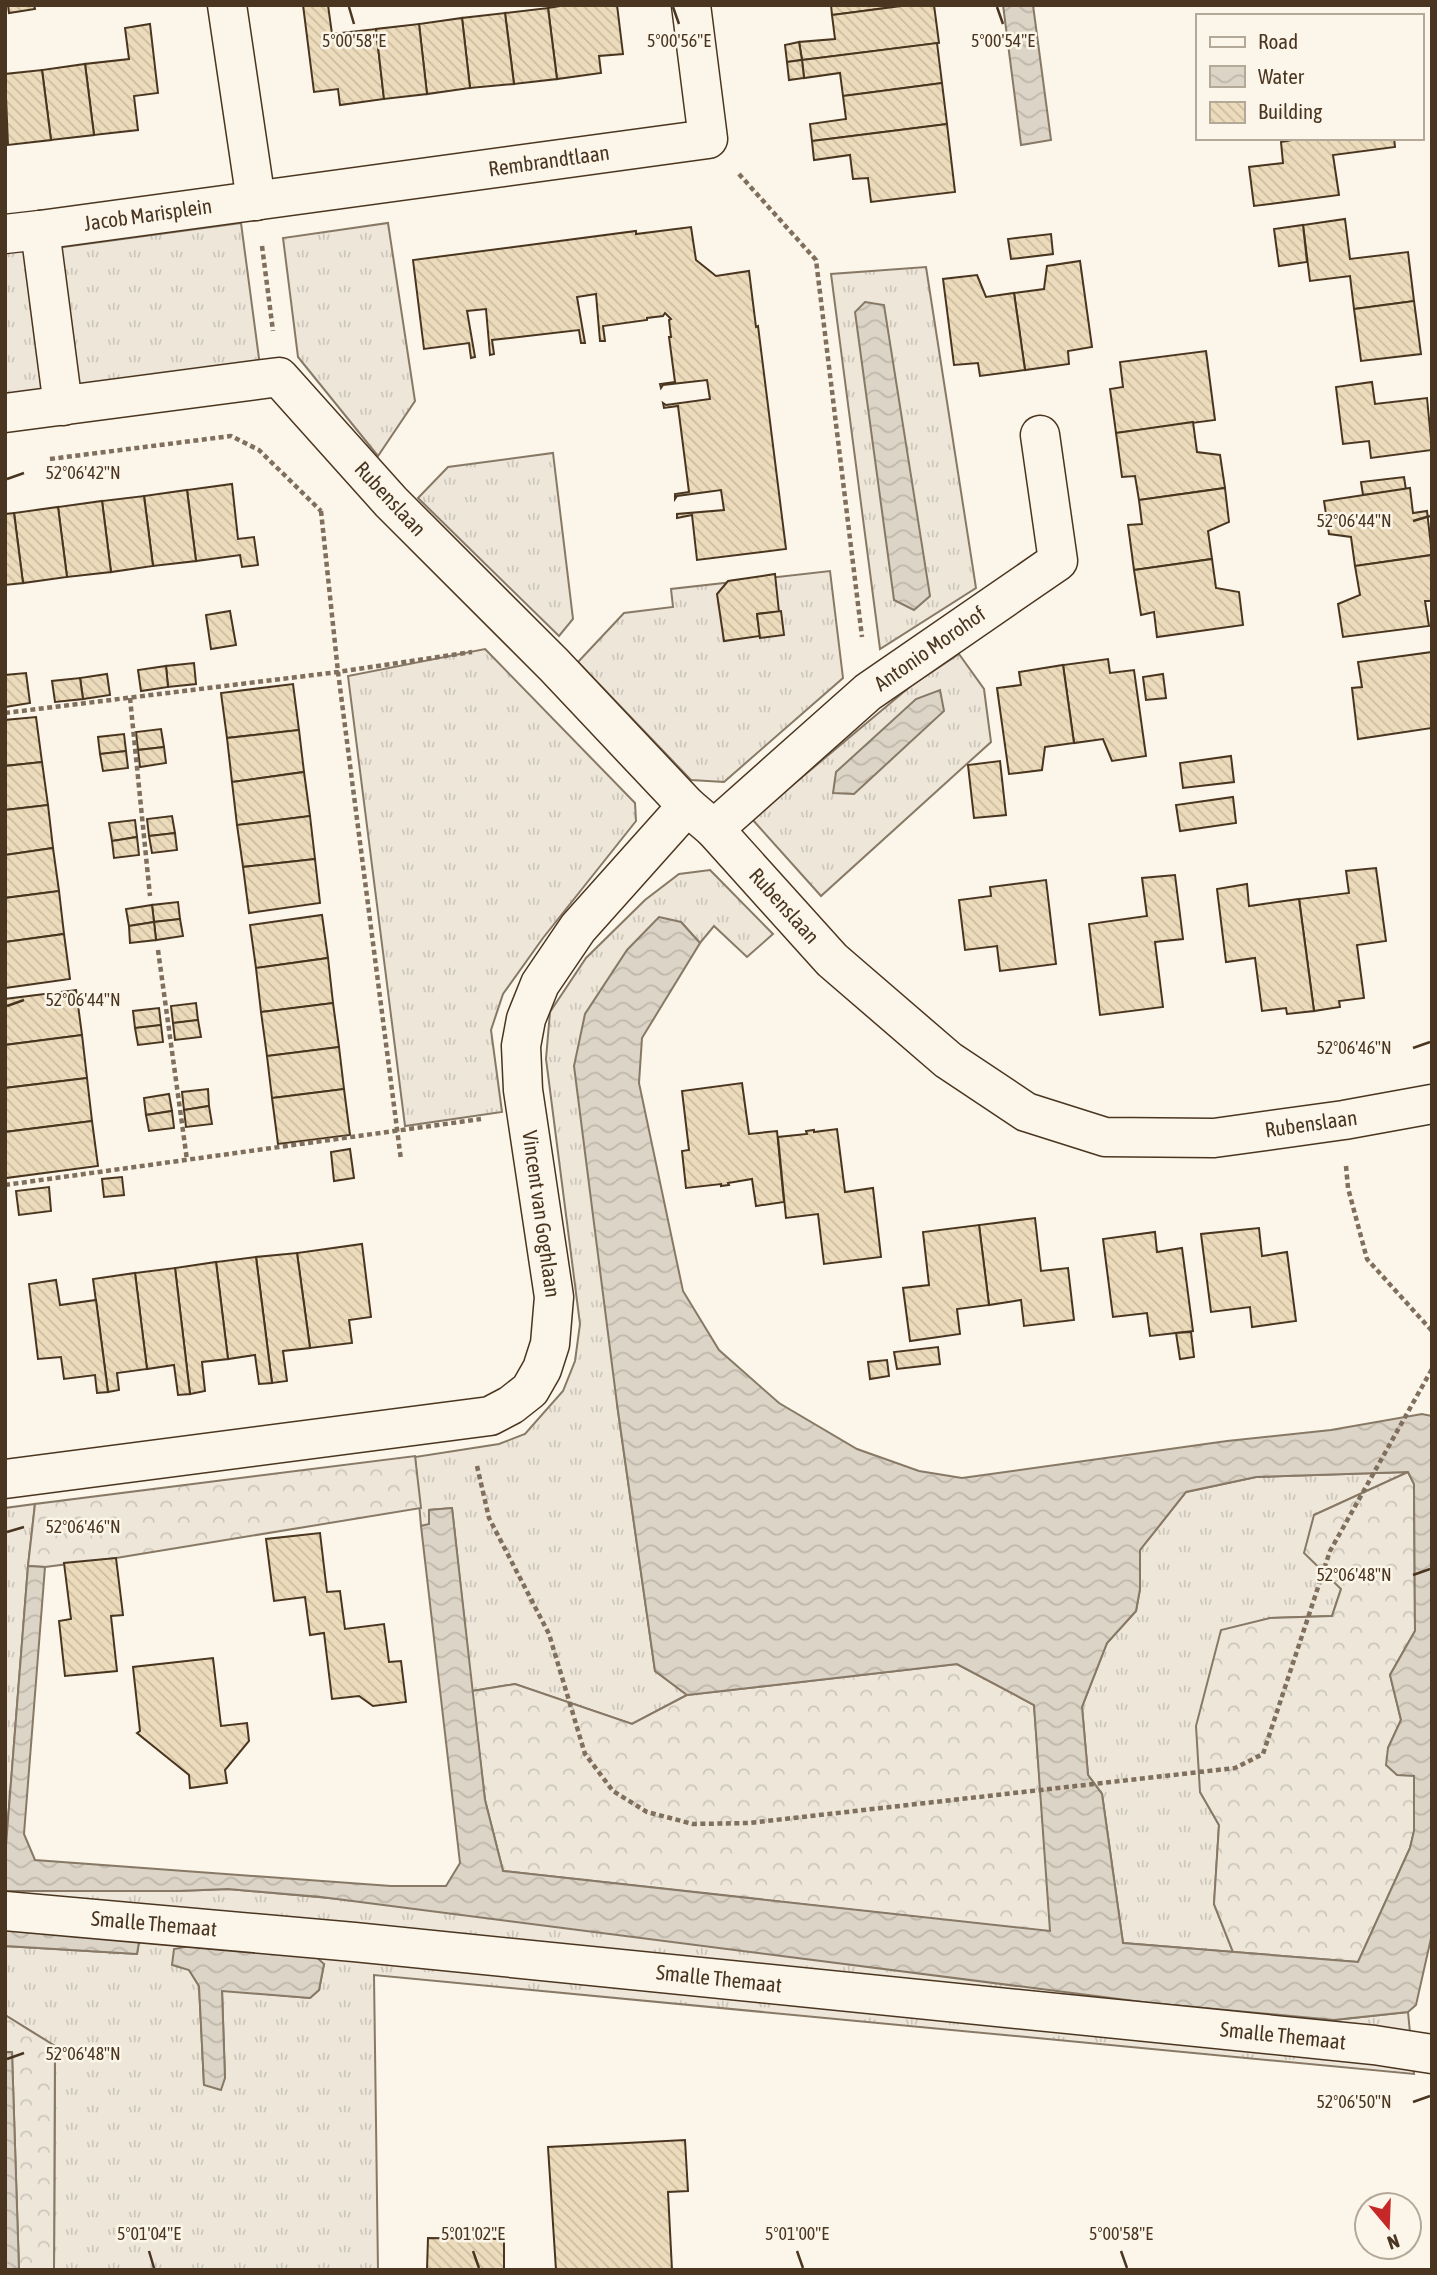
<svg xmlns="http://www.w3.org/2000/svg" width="1437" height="2275" font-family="'Asap Condensed',sans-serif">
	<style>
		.grass { fill: url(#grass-tufts); stroke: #887966; stroke-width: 2; fill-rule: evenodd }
		.forest { fill: url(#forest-crowns); stroke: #887966; stroke-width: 2 }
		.water { fill: url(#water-waves); stroke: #887966; stroke-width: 2; fill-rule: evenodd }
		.building { fill: url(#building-back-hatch); stroke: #4a3520; stroke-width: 2 }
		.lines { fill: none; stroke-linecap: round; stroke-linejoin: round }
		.minor-casing { stroke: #4a3520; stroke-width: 41 }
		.path { stroke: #7f6f5c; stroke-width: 4.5; stroke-dasharray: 5 3.5; stroke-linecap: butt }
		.minor { stroke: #fbf6e9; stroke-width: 38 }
		.ticks { fill: none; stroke: #4a3520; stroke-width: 2.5 }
		.labels { text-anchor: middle; stroke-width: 5; stroke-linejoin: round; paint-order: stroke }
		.street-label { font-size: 21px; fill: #4a3520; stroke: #fbf6e9 }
		.ticks-label { font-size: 18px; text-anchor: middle; fill: #4a3520; stroke: #fbf6e9; stroke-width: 5; stroke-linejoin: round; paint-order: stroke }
	</style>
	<defs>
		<pattern id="grass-tufts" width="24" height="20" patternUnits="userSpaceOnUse" patternTransform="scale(1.75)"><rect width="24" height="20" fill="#ede6d9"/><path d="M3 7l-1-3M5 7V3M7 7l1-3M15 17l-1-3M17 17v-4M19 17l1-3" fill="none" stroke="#cdc6ba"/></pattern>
		<pattern id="forest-crowns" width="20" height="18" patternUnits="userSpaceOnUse" patternTransform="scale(1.75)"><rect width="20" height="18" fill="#ede6d9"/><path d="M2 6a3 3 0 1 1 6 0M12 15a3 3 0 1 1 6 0" fill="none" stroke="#cdc6ba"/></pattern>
		<pattern id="water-waves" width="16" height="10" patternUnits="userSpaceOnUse" patternTransform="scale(1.75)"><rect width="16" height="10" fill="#dcd4c6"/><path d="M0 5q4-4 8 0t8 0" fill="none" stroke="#beb7aa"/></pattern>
		<pattern id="building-back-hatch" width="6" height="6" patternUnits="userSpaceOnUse" patternTransform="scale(1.75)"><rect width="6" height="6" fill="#ecdcbc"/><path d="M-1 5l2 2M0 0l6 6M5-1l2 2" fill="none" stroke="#ccbda1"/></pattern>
	</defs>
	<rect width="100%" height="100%" fill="#fbf6e9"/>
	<g class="grass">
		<polygon points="241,223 260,366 76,389 56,248"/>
		<polygon points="388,223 415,401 378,456 298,357 283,238"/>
		<polygon points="33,247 52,391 5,396 5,251"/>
		<polygon points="926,267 976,588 880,649 831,274"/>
		<polygon points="553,453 573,619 559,636 418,498 448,467"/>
		<polygon points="830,571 843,678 724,782 691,780 578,662 624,613 673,607 671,589"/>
		<polygon points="485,649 635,803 636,821 543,938 503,994 491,1030 502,1112 405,1126 348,676"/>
		<polygon points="959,654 984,689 991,742 821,896 752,819 912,685"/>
		<polygon points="710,870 773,934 747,957 714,926 700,943 681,922 627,950 617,1404 655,1671 687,1695 632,1724 515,1684 472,1691 452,1508 429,1510 429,1525 421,1526 415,1457 499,1444 525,1434 563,1391 575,1361 580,1324 546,1059 550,1012 586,958 645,900 679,874"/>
		<polygon points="1408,1472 1314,1515 1341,1589 1332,1616 1270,1618 1200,1792 1219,1825 1214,1904 1233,1952 1123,1943 1102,1794 1088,1775 1082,1707 1107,1643 1136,1611 1140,1589 1140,1550 1186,1492 1256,1477"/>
		<polygon points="35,1504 28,1566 5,1858 5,1508"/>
		<path d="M228 1889 373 1902 1334 2020 1408 2012 1414 2074 374 1975 378 2270H54L55 2046 5 2015V1946L137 1954 139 1942 5 1928V1891H178ZM324 1964 319 1990 310 1998 222 1990 225 2078 204 2084 199 1986 189 1970Z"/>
	</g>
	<g class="forest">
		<polygon points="415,1456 421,1508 116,1558 45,1567 28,1566 35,1504"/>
		<polygon points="1408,1472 1414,1484 1415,1631 1390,1675 1401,1720 1388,1748 1414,1775 1414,1831 1410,1848 1358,1962 1233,1952 1214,1904 1219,1825 1200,1792 1196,1726 1221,1630 1270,1618 1332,1616 1341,1589 1304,1553 1314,1515"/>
		<polygon points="957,1664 1034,1705 1051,1932 503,1871 485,1800 472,1691 515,1684 632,1724 687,1695"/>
		<polygon points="5,2015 55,2046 54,2270 19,2270 12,2053 5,2052"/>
	</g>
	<g class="water">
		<polygon points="1003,5 1033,5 1051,140 1021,145"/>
		<polygon points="865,302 884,305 930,596 914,610 894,600 855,312"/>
		<polygon points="940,690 944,711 854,794 833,793 836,772 916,699"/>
		<path d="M659 917 681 922 700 943 642 1038 639 1083 683 1291 719 1350 779 1403 857 1449 919 1471 962 1478 1227 1441 1331 1430 1422 1414 1432 1416V1934L1416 2005 1408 2012 1334 2020 1150 2003 321 1897 228 1889 178 1891H5V1858L28 1566 45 1567 24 1834 35 1860 391 1886H446L460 1863 421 1526 429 1524V1510L452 1508 485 1800 503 1871 1050 1931 1034 1705 957 1664 687 1695 655 1671 617 1404 574 1066 585 1014 627 950ZM1408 1472 1414 1484 1415 1631 1390 1675 1401 1720 1388 1748 1386 1765 1397 1775 1414 1776V1831L1410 1848 1358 1962 1123 1943 1102 1794 1088 1775 1082 1707 1107 1643 1136 1611 1140 1589V1550L1186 1492 1256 1477Z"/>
		<polygon points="5,1928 139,1942 137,1954 5,1946"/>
		<polygon points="200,1944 313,1954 324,1964 319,1990 310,1998 222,1991 225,2078 221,2090 204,2085 199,1986 189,1970 172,1965 174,1949"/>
		<polygon points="5,2052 12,2052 19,2270 5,2270"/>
	</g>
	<g class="building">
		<polygon points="8,5 34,5 35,9 9,13"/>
		<polygon points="303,5 328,5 332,34 376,29 384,99 340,105 338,89 314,92"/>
		<polygon points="566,5 617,5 623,54 599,56 601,73 557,79 548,8"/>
		<polygon points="831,5 909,5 832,15"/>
		<polygon points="909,5 934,5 939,43 802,60 799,42 835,39 832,15"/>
		<polygon points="548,8 557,79 514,84 505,13"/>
		<polygon points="505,13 514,84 470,88 462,18"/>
		<polygon points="462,18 470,88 427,94 419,24"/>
		<polygon points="150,24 158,93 134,96 138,130 94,135 85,64 129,59 125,28"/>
		<polygon points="419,24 427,94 384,99 376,29"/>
		<polygon points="799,42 802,60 787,62 785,45"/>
		<polygon points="937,43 942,83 843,96 840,73 804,78 802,60"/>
		<polygon points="802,60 804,78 789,80 787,62"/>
		<polygon points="85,64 94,135 51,140 42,70"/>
		<polygon points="42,70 51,140 8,145 5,74"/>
		<polygon points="942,83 947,124 812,141 810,124 846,119 843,96"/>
		<polygon points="947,124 955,192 871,202 868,178 853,179 850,155 814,160 812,141"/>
		<polygon points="1303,138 1394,138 1395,147 1333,155 1339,195 1254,206 1249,167 1283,163 1281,142"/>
		<polygon points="1345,219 1350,259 1408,252 1414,301 1354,309 1350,276 1310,281 1303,225"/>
		<polygon points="1303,225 1307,262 1279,266 1274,229"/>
		<polygon points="691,227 696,260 716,276 749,271 756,327 758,326 786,549 697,560 692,515 677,518 677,514 724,510 721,490 677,496 675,499 675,494 689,492 678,406 664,408 663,403 666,405 710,399 707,380 663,385 661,388 660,384 675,382 669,337 671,337 669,320 671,319 665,313 663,316 647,318 647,320 603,326 605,341 600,341 596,294 577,297 585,343 581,343 579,330 492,340 494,354 490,355 486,309 467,311 475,357 471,358 469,343 424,349 413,260 636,231 636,234"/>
		<polygon points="1051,234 1053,254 1011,259 1008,239"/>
		<polygon points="1080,261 1092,347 1068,351 1069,364 1025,370 1014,293 1044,289 1047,266"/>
		<polygon points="977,275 986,297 1014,293 1025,370 980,376 978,363 954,365 943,279"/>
		<polygon points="1414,301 1421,354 1361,361 1354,309"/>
		<polygon points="1206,351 1215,420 1116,433 1110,389 1123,387 1120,362"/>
		<polygon points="1372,382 1375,404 1427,398 1432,450 1371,458 1369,441 1343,444 1336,387"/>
		<polygon points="1193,422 1197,452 1220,455 1225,488 1139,500 1135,476 1122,477 1116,433"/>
		<polygon points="1404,477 1406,490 1363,495 1361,482"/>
		<polygon points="232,484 238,539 254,537 258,565 242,567 240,555 196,561 187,490"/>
		<polygon points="1225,488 1229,522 1208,531 1212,559 1134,570 1128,525 1142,524 1139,500"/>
		<polygon points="1410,488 1413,513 1427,511 1432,555 1355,566 1351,537 1329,534 1324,501"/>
		<polygon points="187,490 196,561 153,566 144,496"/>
		<polygon points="144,496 153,566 111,572 102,501"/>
		<polygon points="102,501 111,572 67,577 58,507"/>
		<polygon points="58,507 67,577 23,583 14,513"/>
		<polygon points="14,513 23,583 5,585 5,514"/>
		<polygon points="1432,555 1432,601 1425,601 1429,626 1343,637 1338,604 1360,595 1355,566"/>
		<polygon points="1212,559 1216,588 1239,592 1243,625 1157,637 1154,612 1141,615 1134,570"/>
		<polygon points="775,574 779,612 757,614 760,636 724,641 717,594 728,581"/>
		<polygon points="230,611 236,645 211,649 206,615"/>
		<polygon points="781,611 784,635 760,638 757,614"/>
		<polygon points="1432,652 1432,728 1358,739 1352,688 1362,687 1358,662"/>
		<polygon points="1108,659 1110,673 1134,670 1146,756 1112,761 1103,739 1074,743 1063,665"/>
		<polygon points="194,663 196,684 168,687 166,666"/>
		<polygon points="1063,665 1074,743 1045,747 1042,770 1009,774 997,688 1021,685 1019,672"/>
		<polygon points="166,666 168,687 141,691 138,670"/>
		<polygon points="26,673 30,703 5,707 5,675"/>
		<polygon points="107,674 110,695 83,699 80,678"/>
		<polygon points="1163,674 1166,698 1146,700 1143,677"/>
		<polygon points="80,678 83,699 55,702 52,681"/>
		<polygon points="293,684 299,730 227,738 221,693"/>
		<polygon points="36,717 42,762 5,766 5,720"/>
		<polygon points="161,729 164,747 138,750 136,732"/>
		<polygon points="299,730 304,772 232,782 227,738"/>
		<polygon points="124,734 126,751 100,754 98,737"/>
		<polygon points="164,747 166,763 140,767 138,750"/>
		<polygon points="126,751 128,768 103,771 100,754"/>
		<polygon points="1231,756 1234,782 1183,788 1180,763"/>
		<polygon points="1000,761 1006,815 974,818 968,765"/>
		<polygon points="42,762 48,805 5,810 5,766"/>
		<polygon points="304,772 310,816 237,825 232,782"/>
		<polygon points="1233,797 1236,823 1180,831 1176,805"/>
		<polygon points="48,805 53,848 5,855 5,810"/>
		<polygon points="172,816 175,833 149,836 147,819"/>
		<polygon points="310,816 315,859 243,867 237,825"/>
		<polygon points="135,820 137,837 112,841 109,823"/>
		<polygon points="175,833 177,850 152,853 149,836"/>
		<polygon points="137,837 139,855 114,858 112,841"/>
		<polygon points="53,848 59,891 5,898 5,855"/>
		<polygon points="315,859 320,903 249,913 243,867"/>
		<polygon points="1376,868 1386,941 1357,945 1364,998 1339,1001 1340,1007 1314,1011 1299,899 1349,893 1346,871"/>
		<polygon points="1175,875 1183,939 1155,942 1163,1007 1100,1015 1089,924 1147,916 1142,878"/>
		<polygon points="1046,880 1056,964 1000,971 997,946 965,950 959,900 991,896 990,887"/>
		<polygon points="1247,884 1249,906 1299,899 1314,1011 1287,1014 1286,1008 1262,1011 1255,958 1226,962 1217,889"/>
		<polygon points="59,891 64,934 5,942 5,898"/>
		<polygon points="178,902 180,919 154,922 152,905"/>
		<polygon points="152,905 154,922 129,926 126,909"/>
		<polygon points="322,915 328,958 256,968 250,925"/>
		<polygon points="180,919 183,936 156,940 154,922"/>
		<polygon points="154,922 156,940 130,943 129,926"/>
		<polygon points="64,934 70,979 5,988 5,942"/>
		<polygon points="328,958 333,1003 261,1012 256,968"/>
		<polygon points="76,990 82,1035 5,1045 5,999"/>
		<polygon points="196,1003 198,1020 173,1023 171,1006"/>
		<polygon points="333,1003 339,1047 267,1056 261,1012"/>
		<polygon points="159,1008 161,1025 135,1028 133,1011"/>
		<polygon points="198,1020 201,1037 175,1040 173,1023"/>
		<polygon points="161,1025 163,1042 138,1045 135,1028"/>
		<polygon points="82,1035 87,1078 5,1088 5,1045"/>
		<polygon points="339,1047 344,1089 272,1098 267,1056"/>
		<polygon points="87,1078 92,1121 5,1132 5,1088"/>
		<polygon points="742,1083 749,1134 777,1131 784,1202 756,1206 752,1179 728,1183 729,1185 721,1186 721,1184 686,1188 682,1151 689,1150 682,1091"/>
		<polygon points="208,1089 209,1106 184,1110 182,1092"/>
		<polygon points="344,1089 350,1135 278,1144 272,1098"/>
		<polygon points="169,1094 172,1111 146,1115 144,1098"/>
		<polygon points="209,1106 212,1124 186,1127 184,1110"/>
		<polygon points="172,1111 174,1128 149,1131 146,1115"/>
		<polygon points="92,1121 98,1166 6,1178 5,1132"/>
		<polygon points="837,1129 845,1192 873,1188 881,1257 824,1264 818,1214 786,1218 778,1137 807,1134 806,1131 814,1130 814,1132"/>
		<polygon points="350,1149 354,1178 334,1181 331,1152"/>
		<polygon points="122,1177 124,1195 104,1197 102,1179"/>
		<polygon points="49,1187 51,1211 19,1215 16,1191"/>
		<polygon points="1035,1218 1041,1271 1068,1268 1074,1320 1024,1326 1021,1300 989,1305 979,1225"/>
		<polygon points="979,1225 989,1305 957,1309 960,1334 910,1341 903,1288 929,1285 923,1232"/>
		<polygon points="1259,1228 1262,1256 1287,1252 1296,1321 1252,1327 1250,1307 1211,1312 1201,1234"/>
		<polygon points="1155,1232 1157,1252 1182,1248 1193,1331 1150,1336 1147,1313 1113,1317 1103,1239"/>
		<polygon points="362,1244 371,1317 349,1320 352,1343 310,1348 297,1253"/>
		<polygon points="297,1253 310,1348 283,1351 287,1381 272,1383 256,1257"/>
		<polygon points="256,1257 272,1383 259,1384 255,1355 228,1359 216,1262"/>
		<polygon points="216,1262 228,1359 202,1362 205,1391 190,1394 175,1268"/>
		<polygon points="175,1268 190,1394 178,1395 174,1365 147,1369 135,1273"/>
		<polygon points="135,1273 147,1369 117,1373 119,1390 108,1392 93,1279"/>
		<polygon points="56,1280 60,1305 96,1300 108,1392 97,1393 95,1375 64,1379 61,1357 38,1359 29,1284"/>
		<polygon points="1191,1332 1194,1357 1180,1359 1176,1333"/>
		<polygon points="938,1347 940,1364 897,1369 894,1352"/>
		<polygon points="887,1360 889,1376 870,1379 868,1362"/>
		<polygon points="320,1533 327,1592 340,1591 345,1629 384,1624 389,1662 401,1661 406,1702 373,1706 359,1696 332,1699 324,1633 310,1635 305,1597 274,1601 266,1539"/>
		<polygon points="116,1558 123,1615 111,1616 117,1671 65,1676 59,1621 71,1619 64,1563"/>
		<polygon points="213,1658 221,1726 247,1723 249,1741 225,1770 227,1783 190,1788 189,1775 137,1733 140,1731 133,1667"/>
		<polygon points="685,2140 688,2191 668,2192 672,2270 556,2270 548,2147"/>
		<polygon points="428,2238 504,2239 504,2270 427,2270"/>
	</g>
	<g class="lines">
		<g class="minor-casing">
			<g id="minor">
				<polyline points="227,5 256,201"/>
				<polyline points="40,230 708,139 691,5"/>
				<polyline points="5,234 40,230 63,406"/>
				<polyline points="5,413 279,377 391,502 554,665 687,806 714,829 832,960 948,1060 1026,1112 1105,1137 1214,1138 1344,1120 1432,1104"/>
				<polyline points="714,829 868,692 1058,561 1040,435"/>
				<polyline points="5,1479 490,1416 511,1405 530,1390 542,1369 550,1344 554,1297 523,1090 521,1046 526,1019 540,984 578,928 687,806"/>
				<polyline points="5,1911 354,1942 1374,2045 1432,2054"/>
			</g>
		</g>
		<g class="path">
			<polyline points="739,174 816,260 862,637"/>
			<polyline points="262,246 273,331"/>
			<polyline points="50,459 231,436 259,450 321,511"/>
			<polyline points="321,511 338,672 401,1160"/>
			<polyline points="130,698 150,896"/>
			<polyline points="5,713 338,672 472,652"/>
			<polyline points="158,950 187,1160"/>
			<polyline points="1346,1166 1348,1188 1367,1259 1432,1331"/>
			<polyline points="5,1185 481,1119"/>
			<polyline points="477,1466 489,1518 549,1634 585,1754 613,1791 647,1812 693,1824 749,1823 1235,1768 1263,1754 1330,1551 1432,1369"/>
		</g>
		<use href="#minor" class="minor"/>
	</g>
	<path class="ticks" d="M349 7 354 24M673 7 679 24M997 7 1003 24M7 479 24 473M1413 521 1430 516M7 1006 24 1000M1413 1048 1430 1042M7 1532 24 1527M1413 1575 1430 1569M7 2059 24 2053M1413 2102 1430 2096M149 2251 154 2268M473 2251 479 2268M797 2251 803 2268M1121 2251 1127 2268"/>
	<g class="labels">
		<g class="street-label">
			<text transform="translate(549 161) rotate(-8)" y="7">Rembrandtlaan</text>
			<text transform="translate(148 215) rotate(-8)" y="7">Jacob Marisplein</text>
			<text transform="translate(390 499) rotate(47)" y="7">Rubenslaan</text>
			<text transform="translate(930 649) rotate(-35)" y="7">Antonio Morohof</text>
			<text transform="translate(784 906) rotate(48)" y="7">Rubenslaan</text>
			<text transform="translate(1311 1124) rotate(-8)" y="7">Rubenslaan</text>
			<text transform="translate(541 1214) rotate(82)" y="7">Vincent van Goghlaan</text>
			<text transform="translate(154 1924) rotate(5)" y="7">Smalle Themaat</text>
			<text transform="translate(719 1979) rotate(6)" y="7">Smalle Themaat</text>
			<text transform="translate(1283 2036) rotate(6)" y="7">Smalle Themaat</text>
		</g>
	</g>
	<g class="ticks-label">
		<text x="354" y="47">5°00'58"E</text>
		<text x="679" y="47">5°00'56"E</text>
		<text x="1003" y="47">5°00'54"E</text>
		<text x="83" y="479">52°06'42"N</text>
		<text x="1354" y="527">52°06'44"N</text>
		<text x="83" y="1006">52°06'44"N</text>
		<text x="1354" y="1054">52°06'46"N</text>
		<text x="83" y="1533">52°06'46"N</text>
		<text x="1354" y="1581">52°06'48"N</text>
		<text x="83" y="2060">52°06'48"N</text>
		<text x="1354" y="2108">52°06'50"N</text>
		<text x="149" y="2240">5°01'04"E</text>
		<text x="473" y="2240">5°01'02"E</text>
		<text x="797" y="2240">5°01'00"E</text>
		<text x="1121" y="2240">5°00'58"E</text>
	</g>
	<rect width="1437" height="2275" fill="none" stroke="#4a3520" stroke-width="14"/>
	<rect x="1196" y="14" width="228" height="126" fill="#fbf6e9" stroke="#b4a999" stroke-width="2"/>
	<rect x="1210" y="37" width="35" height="10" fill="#fbf6e9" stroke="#b4a999" stroke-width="2"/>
	<text x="1258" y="49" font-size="21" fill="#4a3520">Road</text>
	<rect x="1210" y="66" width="35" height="21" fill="url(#water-waves)" stroke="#b4a999" stroke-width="2"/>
	<text x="1258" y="84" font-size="21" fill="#4a3520">Water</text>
	<rect x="1210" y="102" width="35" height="21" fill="url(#building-back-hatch)" stroke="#b4a999" stroke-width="2"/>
	<text x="1258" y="119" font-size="21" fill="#4a3520">Building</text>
	<g transform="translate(1388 2226) rotate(161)"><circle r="33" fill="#fbf6e9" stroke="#b4a999" stroke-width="2"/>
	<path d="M0-5L12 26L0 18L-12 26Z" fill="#c62828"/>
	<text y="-10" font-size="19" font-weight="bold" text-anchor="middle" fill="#4a3520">N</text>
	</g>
</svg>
